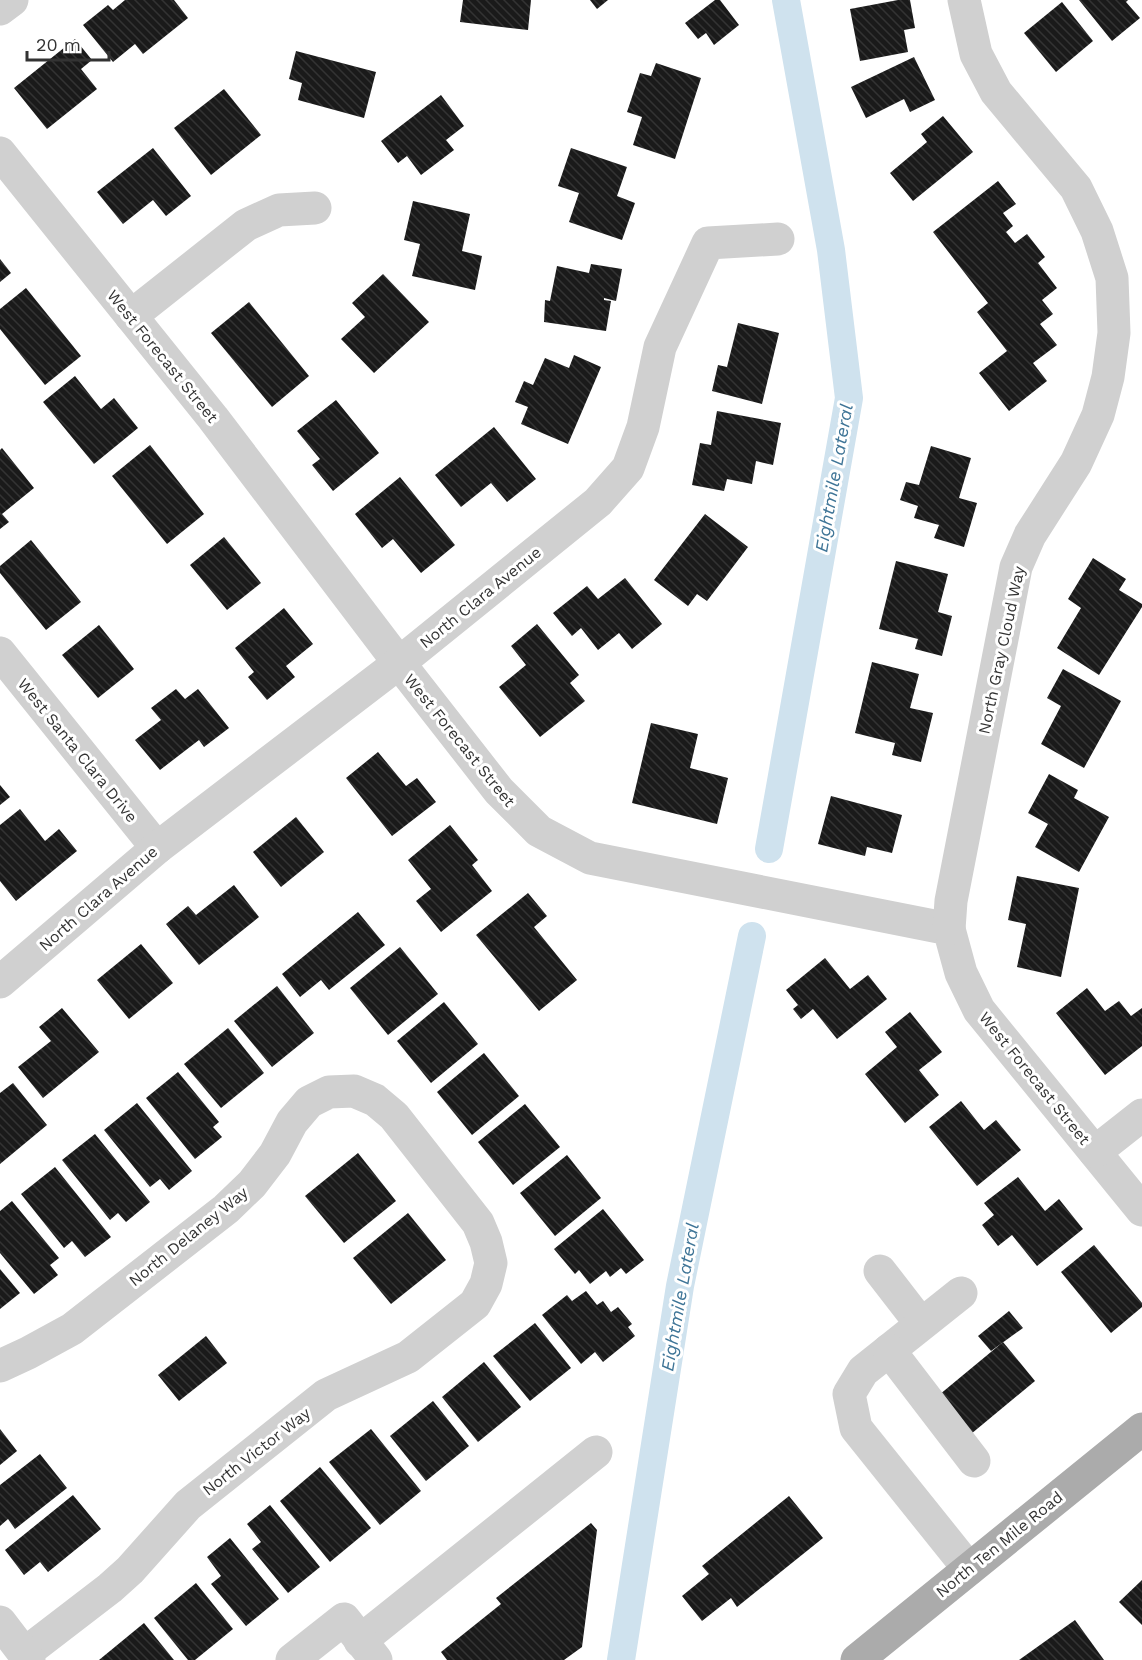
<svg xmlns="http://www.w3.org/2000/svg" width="1142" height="1660" font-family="'Work Sans',sans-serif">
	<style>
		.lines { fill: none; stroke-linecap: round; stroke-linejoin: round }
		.canal { stroke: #cfe2ee; stroke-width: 28 }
		.building { fill: url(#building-back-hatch) }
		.minor { stroke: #d0d0d0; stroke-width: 33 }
		.major { stroke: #ababab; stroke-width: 33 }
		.labels { text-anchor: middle; stroke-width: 6; stroke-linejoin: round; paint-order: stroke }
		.street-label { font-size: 16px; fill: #333; stroke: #fff }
		.water-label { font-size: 18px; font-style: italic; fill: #3f7597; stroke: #fff }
	</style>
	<defs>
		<pattern id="building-back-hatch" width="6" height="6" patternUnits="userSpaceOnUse" patternTransform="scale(1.5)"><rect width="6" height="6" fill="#1a1a1a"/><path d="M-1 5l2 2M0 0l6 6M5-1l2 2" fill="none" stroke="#333"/></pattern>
	</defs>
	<rect width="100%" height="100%" fill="#fff"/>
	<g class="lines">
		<g class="canal">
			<polyline points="769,849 849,398 831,250 786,0"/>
			<polyline points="621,1660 680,1286 752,936"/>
		</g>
	</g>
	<g class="building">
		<polygon points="125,0 174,0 188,18 143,54 135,44 113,62 83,25 108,5 113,10"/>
		<polygon points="463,0 531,0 528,30 460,22"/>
		<polygon points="590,0 608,0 597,9"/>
		<polygon points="715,0 720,0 739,25 714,45 706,33 698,39 685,23"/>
		<polygon points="898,0 910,0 915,28 904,30 908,52 860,61 850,9"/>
		<polygon points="1079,0 1128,0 1126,2 1140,18 1112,41"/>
		<polygon points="1062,2 1093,41 1056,72 1024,33"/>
		<polygon points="75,39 92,60 81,69 97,89 47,129 14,88"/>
		<polygon points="296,51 376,72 364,118 298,100 302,83 289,79"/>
		<polygon points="914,57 935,100 910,112 904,99 866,118 851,87"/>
		<polygon points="656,63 701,78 675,159 633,145 642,117 627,112 640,73 651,76"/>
		<polygon points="224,89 261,135 211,175 174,128"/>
		<polygon points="441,95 464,126 446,140 454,150 421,175 407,156 398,163 381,141"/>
		<polygon points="943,116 973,152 913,201 890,173 927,142 921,134"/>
		<polygon points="153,148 191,196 166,216 153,200 123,224 97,192"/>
		<polygon points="571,148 627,167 617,196 635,203 622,240 569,222 579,193 558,186"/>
		<polygon points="998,181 1016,204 1003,213 1013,226 1006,232 1015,243 1027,234 1045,257 1038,263 1057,288 1042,300 1053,314 1040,324 1057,345 1033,363 1047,381 1009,411 979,373 1007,351 977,312 988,303 933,232"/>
		<polygon points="413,201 470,214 462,251 482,256 475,290 412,276 420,244 404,240"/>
		<polygon points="0,259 11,273 0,282"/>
		<polygon points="591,264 622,269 616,301 604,298 604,300 611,301 606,331 544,322 545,300 550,301 557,266 589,273"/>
		<polygon points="383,274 429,322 374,373 341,339 365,317 352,303"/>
		<polygon points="26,288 81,356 45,385 0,329 0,309"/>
		<polygon points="249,302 309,376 272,407 211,333"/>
		<polygon points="738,323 779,333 762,404 712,391 718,365 727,367"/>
		<polygon points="574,355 601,367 568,444 521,424 528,407 515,402 524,381 533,385 545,358 569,368"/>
		<polygon points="75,376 101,409 114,398 138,428 94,464 43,402"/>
		<polygon points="336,400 379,453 333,491 312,465 320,459 297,431"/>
		<polygon points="717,411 781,423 773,465 756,461 752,484 727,479 724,491 692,485 700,443 711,445"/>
		<polygon points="494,427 536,479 507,502 491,483 461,507 435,475"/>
		<polygon points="150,445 204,514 167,544 112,476"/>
		<polygon points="931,446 971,458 959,498 977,503 964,547 934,538 939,525 914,518 918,506 900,500 906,482 919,485"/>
		<polygon points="2,448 34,488 2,514 9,522 0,529 0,450"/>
		<polygon points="400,477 455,545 421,573 393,539 382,548 355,514"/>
		<polygon points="705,514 748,547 707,601 697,594 688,606 654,580"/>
		<polygon points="224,537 261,583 227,610 190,565"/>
		<polygon points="31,540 81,602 46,630 0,573 0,566"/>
		<polygon points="1093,558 1126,579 1119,590 1142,604 1142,607 1099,675 1057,648 1081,608 1068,599"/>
		<polygon points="896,561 948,574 938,612 952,616 942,656 915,649 918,639 879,629"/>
		<polygon points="625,578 662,624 632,649 619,633 598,650 581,628 572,636 553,613 587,586 598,599"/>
		<polygon points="284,608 313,644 286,666 295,677 267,700 248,677 254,672 235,648"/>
		<polygon points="537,624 579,675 570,683 585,701 540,737 499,687 526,665 511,646"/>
		<polygon points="99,625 134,669 98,698 62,655"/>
		<polygon points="872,662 919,674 910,708 933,713 921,762 892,755 895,743 855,733"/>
		<polygon points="1063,669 1121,701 1084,768 1041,744 1061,706 1047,698"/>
		<polygon points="176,689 185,699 198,689 229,728 204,747 199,740 160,770 135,740 161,720 151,708"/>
		<polygon points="651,723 698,734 690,768 728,778 717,824 632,803"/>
		<polygon points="378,752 406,786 417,778 436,802 392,836 346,778"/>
		<polygon points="1049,774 1078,790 1074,798 1109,817 1079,872 1035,847 1048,824 1028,813"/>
		<polygon points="0,785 10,797 0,805"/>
		<polygon points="831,796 902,815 892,853 867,847 865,856 818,844"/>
		<polygon points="20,809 45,841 59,829 77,851 16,901 0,881 0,825"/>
		<polygon points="296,817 324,852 281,887 253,852"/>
		<polygon points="450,825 478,860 472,865 492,891 441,932 416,901 431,889 408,860"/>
		<polygon points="1017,876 1079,888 1061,977 1017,967 1026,924 1008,920"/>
		<polygon points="234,885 259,917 199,965 166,924 188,906 196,915"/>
		<polygon points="528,893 547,916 534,927 577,980 539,1011 476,935"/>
		<polygon points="358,912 385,945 329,990 321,980 300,997 282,974"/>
		<polygon points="141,944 173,983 129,1019 97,980"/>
		<polygon points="400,947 438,994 388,1035 350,988"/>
		<polygon points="825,958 850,989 868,975 887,999 837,1039 813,1009 801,1019 793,1009 798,1005 786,990"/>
		<polygon points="277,986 314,1033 272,1067 234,1021"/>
		<polygon points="1087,988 1105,1011 1119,1001 1131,1016 1142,1008 1142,1046 1105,1075 1056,1013"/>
		<polygon points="444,1002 478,1044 431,1083 397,1041"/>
		<polygon points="62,1008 99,1052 43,1098 18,1067 51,1041 39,1027"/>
		<polygon points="910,1012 942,1052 919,1070 939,1095 905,1123 865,1074 897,1047 885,1032"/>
		<polygon points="228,1028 264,1073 221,1108 184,1064"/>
		<polygon points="484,1053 519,1096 472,1135 437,1092"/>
		<polygon points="178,1072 219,1122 213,1127 222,1137 195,1159 146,1098"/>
		<polygon points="13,1083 47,1125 0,1164 0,1093"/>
		<polygon points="961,1101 984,1130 996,1120 1021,1150 977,1186 929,1127"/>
		<polygon points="137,1103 192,1171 169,1190 160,1179 150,1187 104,1130"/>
		<polygon points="525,1104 560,1147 513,1185 478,1142"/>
		<polygon points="95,1134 150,1202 126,1222 118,1213 110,1220 62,1160"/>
		<polygon points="358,1153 396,1201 344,1243 305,1196"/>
		<polygon points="567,1155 601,1198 555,1236 520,1193"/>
		<polygon points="55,1167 111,1237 85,1257 72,1241 64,1248 21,1194"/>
		<polygon points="1018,1177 1045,1211 1059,1199 1083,1229 1037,1266 1012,1235 998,1246 982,1225 994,1215 984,1203"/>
		<polygon points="12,1201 59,1258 50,1265 58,1275 34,1294 0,1253 0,1211"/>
		<polygon points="603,1209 644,1260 626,1274 621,1268 610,1277 606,1271 590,1284 579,1270 575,1274 554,1249"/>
		<polygon points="408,1213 446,1260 391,1304 353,1258"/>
		<polygon points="1094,1245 1142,1303 1142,1307 1111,1333 1061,1272"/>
		<polygon points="0,1269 20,1293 0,1309"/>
		<polygon points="586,1291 597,1305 603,1301 611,1312 618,1307 632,1324 628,1327 635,1336 603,1362 595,1352 581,1364 542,1315 567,1295 572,1301"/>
		<polygon points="1009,1311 1023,1328 991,1351 978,1336"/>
		<polygon points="535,1323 571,1368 530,1401 493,1356"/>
		<polygon points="206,1336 227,1363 179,1401 158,1375"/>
		<polygon points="1003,1342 1035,1381 971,1434 939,1395"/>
		<polygon points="484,1362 521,1407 478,1442 442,1397"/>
		<polygon points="433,1401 469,1446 426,1481 390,1436"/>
		<polygon points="0,1429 17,1451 0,1465"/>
		<polygon points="371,1429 421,1491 380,1525 329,1462"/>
		<polygon points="40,1454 67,1488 15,1529 8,1519 0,1526 0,1485"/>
		<polygon points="320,1467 371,1528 330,1562 280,1501"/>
		<polygon points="73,1495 101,1529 48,1572 40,1562 24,1575 5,1550"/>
		<polygon points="789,1496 823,1538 737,1607 731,1598 702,1621 682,1596 709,1574 702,1566"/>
		<polygon points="270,1505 320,1567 288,1593 252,1549 261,1542 247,1524"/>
		<polygon points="591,1523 597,1530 582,1647 564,1660 447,1660 441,1652 501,1604 496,1598"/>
		<polygon points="230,1538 279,1599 246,1626 211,1584 221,1576 207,1557"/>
		<polygon points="1142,1580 1142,1625 1119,1602"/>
		<polygon points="196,1583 233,1629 195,1660 188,1660 154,1618"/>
		<polygon points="1075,1620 1104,1660 1019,1660"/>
		<polygon points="144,1623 174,1660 99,1660"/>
	</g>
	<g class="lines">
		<g class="minor">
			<polyline points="0,9 12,0"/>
			<polyline points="0,153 213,418 399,663 499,791 539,831 590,858 949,929 961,973 979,1010 1142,1210"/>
			<polyline points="131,316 246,225 279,210 315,208"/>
			<polyline points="0,653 157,848"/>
			<polyline points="949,929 951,901 1016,567 1030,535 1076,463 1098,415 1108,377 1114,333 1112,278 1097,231 1076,188 996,92 976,54 964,0"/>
			<polyline points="0,982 157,848 399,663 598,502 628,468 643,427 660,347 708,243 778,239"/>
			<polyline points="1095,1152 1142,1115"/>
			<polyline points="880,1271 921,1324"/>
			<polyline points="961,1293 863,1371 849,1394 856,1428 969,1569"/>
			<polyline points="889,1350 974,1461"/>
			<polyline points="0,1366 28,1353 72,1329 226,1209 252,1184 275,1154 292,1122 309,1102 329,1092 354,1091 375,1100 394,1116 478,1223 486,1242 491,1263 486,1284 475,1304 408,1357 326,1395 188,1505 130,1570 110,1588 24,1654"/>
			<polyline points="0,1622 29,1660"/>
			<polyline points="360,1641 596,1452"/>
			<polyline points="292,1660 344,1619 376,1660"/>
		</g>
		<polyline class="major" points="857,1660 1142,1429"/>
	</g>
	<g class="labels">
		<g class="street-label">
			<text transform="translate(163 356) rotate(51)" y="6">West Forecast Street</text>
			<text transform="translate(480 597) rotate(-39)" y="6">North Clara Avenue</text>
			<text transform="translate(1001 650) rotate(-78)" y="6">North Gray Cloud Way</text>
			<text transform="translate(460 740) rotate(51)" y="6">West Forecast Street</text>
			<text transform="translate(78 750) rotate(51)" y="6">West Santa Clara Drive</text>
			<text transform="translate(98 898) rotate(-41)" y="6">North Clara Avenue</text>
			<text transform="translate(1035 1078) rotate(51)" y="6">West Forecast Street</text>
			<text transform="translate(188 1236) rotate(-39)" y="6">North Delaney Way</text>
			<text transform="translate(256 1451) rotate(-38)" y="6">North Victor Way</text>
			<text transform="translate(999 1544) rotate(-39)" y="6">North Ten Mile Road</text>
		</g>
		<g class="water-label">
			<text transform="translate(834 478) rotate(-80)" y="6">Eightmile Lateral</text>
			<text transform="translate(680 1297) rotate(-80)" y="6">Eightmile Lateral</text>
		</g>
	</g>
	<path d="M27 51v9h82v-9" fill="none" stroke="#333333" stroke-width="3"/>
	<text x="36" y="51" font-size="18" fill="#333333" stroke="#ffffff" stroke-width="4.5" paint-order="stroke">20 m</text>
</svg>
